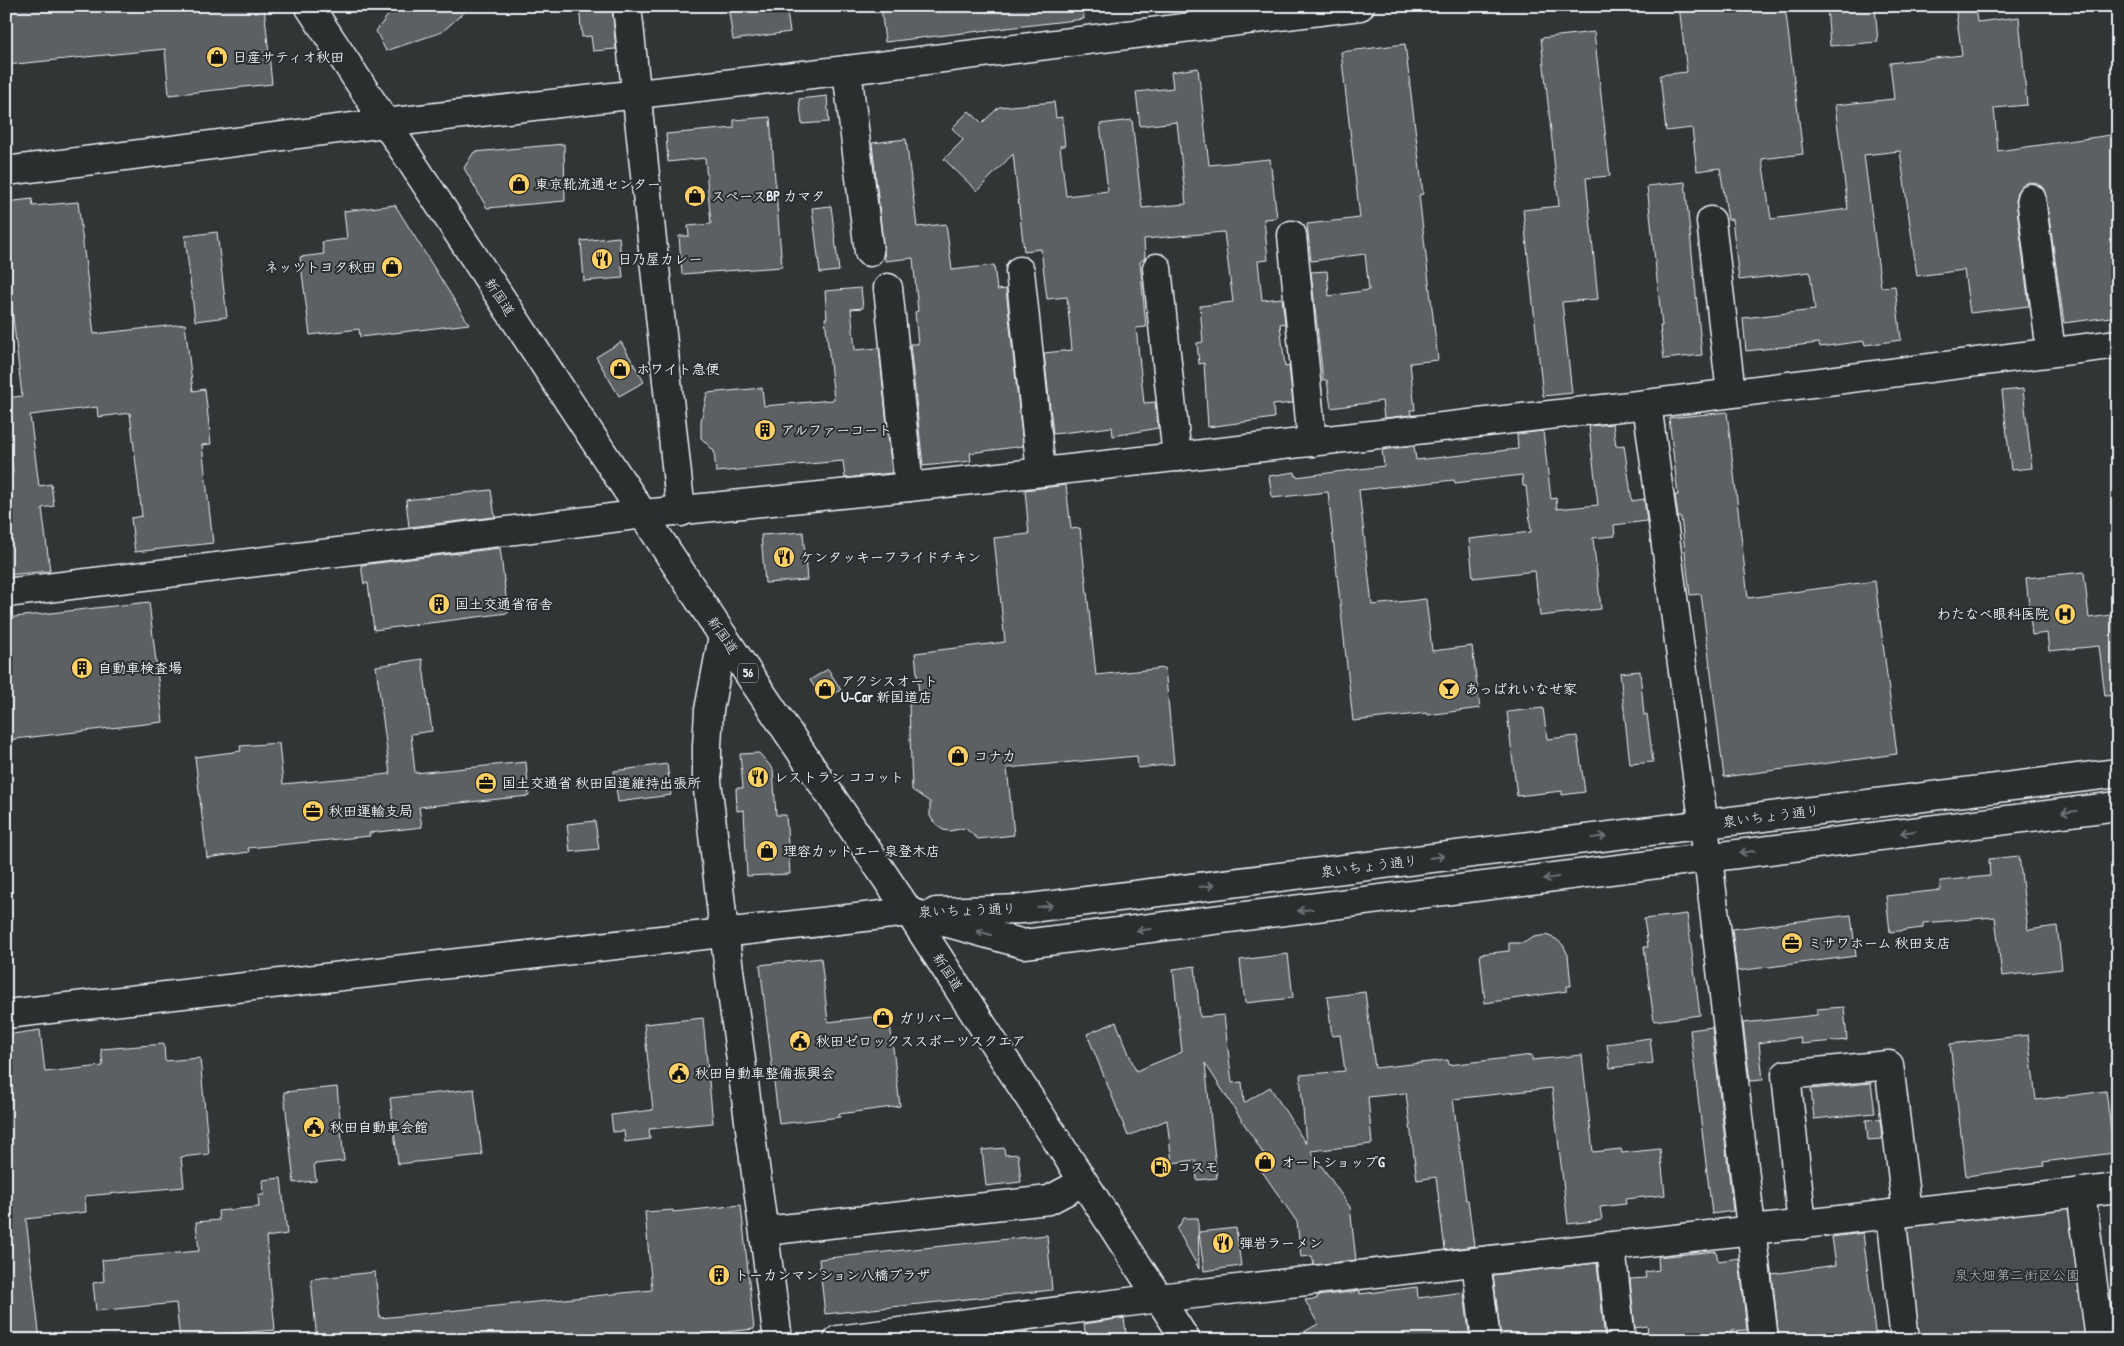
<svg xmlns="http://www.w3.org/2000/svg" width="2124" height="1346" font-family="'Patrick Hand','Klee One',sans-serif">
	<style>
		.green { fill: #494d4f; stroke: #989fa4 }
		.building { fill: #5c6063; stroke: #e8f1f8 }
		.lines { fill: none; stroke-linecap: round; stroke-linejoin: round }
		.minor-casing { stroke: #e8f1f8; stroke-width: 31 }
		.major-casing { stroke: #e8f1f8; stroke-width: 31 }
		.minor { stroke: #2a2d2e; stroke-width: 28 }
		.major { stroke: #2a2d2e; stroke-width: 28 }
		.oneway { stroke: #6c7275 }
		.labels { text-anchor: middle; stroke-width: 4; stroke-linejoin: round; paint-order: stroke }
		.shield { fill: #2a2d2e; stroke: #afb6bb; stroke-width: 1 }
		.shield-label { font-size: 12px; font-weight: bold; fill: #e8f1f8 }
		.poi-label { font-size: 14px; font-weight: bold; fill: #e8f1f8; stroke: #2a2d2e; text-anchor: start }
		.street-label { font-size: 14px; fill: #e8f1f8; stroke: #2a2d2e }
		.park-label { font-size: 14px; fill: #b0b8bd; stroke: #2a2d2e }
	</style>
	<rect width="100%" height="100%" fill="#323536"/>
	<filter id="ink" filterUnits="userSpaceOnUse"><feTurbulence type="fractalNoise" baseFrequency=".02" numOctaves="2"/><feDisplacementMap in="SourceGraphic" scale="10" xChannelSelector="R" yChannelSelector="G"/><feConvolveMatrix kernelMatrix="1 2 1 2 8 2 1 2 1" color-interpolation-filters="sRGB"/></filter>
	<g filter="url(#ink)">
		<polygon class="green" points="2068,1204 2076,1209 2091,1340 1913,1340 1901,1228 1908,1222"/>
		<g class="building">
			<polygon points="6,6 264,6 272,84 169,95 165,49 6,65"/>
			<polygon points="395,6 471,6 442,32 386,51 376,31"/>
			<polygon points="579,6 612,6 616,49 593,51 591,36 582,37"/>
			<polygon points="728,6 786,6 790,32 733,40"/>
			<polygon points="881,6 1083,6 1084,19 885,42"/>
			<polygon points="1679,6 1785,6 1803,154 1762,159 1771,219 1848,209 1835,105 1894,99 1890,63 1962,55 1955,6 1975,6 1977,22 2019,17 2027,105 1994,108 1998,151 2118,134 2118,316 2064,323 2046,196 2043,188 2037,183 2029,182 2022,185 2017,192 2016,200 2029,306 1970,313 1964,270 1917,276 1900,151 1864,155 1881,287 1895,286 1901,340 1865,345 1864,341 1820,347 1819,343 1746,351 1743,318 1815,310 1810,272 1739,280 1732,219 1728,220 1720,168 1697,171 1692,128 1666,131 1660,75 1687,72"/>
			<polygon points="1827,6 1875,6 1878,42 1830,46"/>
			<polygon points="1594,32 1610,176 1586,178 1598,299 1562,302 1572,393 1543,396 1523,210 1559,206 1541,38"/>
			<polygon points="1405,44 1423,194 1419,195 1438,360 1410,363 1415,410 1410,410 1411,415 1384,418 1382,401 1331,408 1327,380 1323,380 1311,272 1327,271 1329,296 1369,290 1365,254 1311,261 1307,224 1360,218 1341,52"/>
			<polygon points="1198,68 1209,165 1270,159 1277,218 1264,219 1268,260 1258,261 1262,300 1282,298 1285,323 1280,324 1285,367 1289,366 1293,403 1273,405 1274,418 1208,427 1204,363 1199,364 1197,343 1203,342 1200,306 1233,302 1224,232 1144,239 1145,258 1140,262 1146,327 1136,328 1144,403 1155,402 1158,428 1113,436 1112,427 1053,434 1044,353 1072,350 1067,297 1047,299 1041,249 1024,251 1013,154 977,191 944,159 963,140 952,128 969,111 982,123 999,107 1054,102 1056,118 1062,117 1065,146 1060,146 1066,196 1108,191 1100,124 1132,120 1142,208 1186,204 1177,122 1140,126 1136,92 1173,88 1171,72"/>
			<polygon points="827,96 829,122 802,124 799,99"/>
			<polygon points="770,117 782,267 682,274 679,236 689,236 688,226 711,224 705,158 668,162 666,134 734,128 734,120"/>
			<polygon points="906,139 917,227 946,224 952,270 994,265 997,290 1006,289 1023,446 970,453 971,461 923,466 910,344 918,344 915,312 918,311 913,258 885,261 872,143"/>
			<polygon points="564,144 565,201 487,208 464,168 474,152"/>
			<polygon points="1685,182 1702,355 1664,359 1660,326 1662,326 1647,186"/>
			<polygon points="32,199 33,206 78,202 94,334 185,324 193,391 205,389 211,444 202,445 213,543 135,552 131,518 142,516 130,413 98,417 97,407 30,415 39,486 51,484 54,506 42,508 50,571 6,575 6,473 13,473 6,414 6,398 22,396 6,255 6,202"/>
			<polygon points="395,205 469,324 360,337 359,329 310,335 300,257 324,254 322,242 347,239 344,211"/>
			<polygon points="831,206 839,271 820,273 812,208"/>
			<polygon points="217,232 227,317 195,321 185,236"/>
			<polygon points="619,237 623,278 584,281 581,241"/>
			<polygon points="861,288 863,308 851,309 855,350 879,348 892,473 845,478 843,461 716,472 714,451 701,438 701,421 707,393 762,388 764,406 832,400 834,399 825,318 827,318 825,291"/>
			<polygon points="621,342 644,382 619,396 596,357"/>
			<polygon points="2023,389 2032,468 2011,470 2002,391"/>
			<polygon points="1727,412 1748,598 1875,581 1897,754 1724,777 1701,594 1690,595 1681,517 1678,517 1675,495 1678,495 1669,418"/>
			<polygon points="1613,424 1616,446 1624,445 1632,501 1644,499 1647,521 1614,525 1615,536 1593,538 1601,609 1540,616 1535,571 1473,578 1469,539 1531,532 1526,486 1523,486 1522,475 1455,483 1454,480 1359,490 1372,605 1426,599 1432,651 1472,646 1480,708 1428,715 1427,713 1353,721 1328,492 1272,498 1269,476 1295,472 1296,477 1384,466 1382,450 1414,446 1416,460 1518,449 1517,434 1543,431 1551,499 1556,498 1557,509 1598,505 1589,426"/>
			<polygon points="1066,485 1071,529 1080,528 1096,675 1165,668 1174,764 1138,768 1137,756 1007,768 1014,835 978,839 965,828 950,831 943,830 933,821 930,816 930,802 912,790 909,704 920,703 915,653 1005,642 994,538 1029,534 1025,490"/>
			<polygon points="491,490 495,517 409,527 406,500"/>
			<polygon points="803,532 807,580 765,583 761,535"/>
			<polygon points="500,548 508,613 374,630 368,583 364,584 361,565"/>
			<polygon points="2084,572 2089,618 2118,614 2118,695 2105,696 2099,646 2049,651 2047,633 2032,635 2026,578"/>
			<polygon points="149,602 163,722 6,740 6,618"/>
			<polygon points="422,659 432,731 411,734 415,773 526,762 529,796 419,807 422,827 369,833 370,836 248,848 249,852 207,858 195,757 241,751 240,746 279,743 283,784 390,774 376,666"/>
			<polygon points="828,669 841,690 823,700 810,680"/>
			<polygon points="1640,671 1644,715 1647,714 1653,762 1630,764 1620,673"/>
			<polygon points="1543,708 1547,739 1577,736 1585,792 1562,795 1562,791 1517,796 1507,712"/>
			<polygon points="759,753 773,769 776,815 786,815 790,874 747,876 744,810 737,811 736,788 743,788 740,754"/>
			<polygon points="667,764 671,795 618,802 614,771"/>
			<polygon points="595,821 599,849 570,852 567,824"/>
			<polygon points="2019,856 2028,930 2057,926 2062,969 2002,976 1995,917 1923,923 1923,928 1890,932 1886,896 1941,890 1940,881 1990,876 1989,859"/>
			<polygon points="1687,914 1700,1015 1654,1021 1644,947 1648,947 1644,919"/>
			<polygon points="1851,915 1856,956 1737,971 1732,929"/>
			<polygon points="1546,935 1556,939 1563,945 1568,955 1571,986 1567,986 1567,991 1485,1003 1480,954 1509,951 1509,943 1523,943 1534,937"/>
			<polygon points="1288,954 1293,998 1245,1003 1240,960"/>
			<polygon points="821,958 828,1022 889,1015 900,1106 839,1114 840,1117 779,1124 760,965"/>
			<polygon points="1195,966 1200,1017 1224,1015 1232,1083 1242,1082 1244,1103 1270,1087 1306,1144 1300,1075 1345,1071 1340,1035 1332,1036 1327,997 1365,992 1375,1068 1448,1060 1449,1065 1532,1055 1532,1060 1582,1055 1593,1152 1621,1149 1622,1153 1660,1149 1665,1195 1625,1199 1626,1204 1600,1207 1602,1220 1568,1224 1552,1088 1453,1099 1466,1200 1468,1200 1474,1246 1445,1250 1436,1177 1417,1180 1406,1093 1368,1097 1372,1144 1311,1151 1350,1207 1356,1260 1314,1265 1312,1256 1301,1257 1297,1222 1259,1167 1268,1161 1205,1063 1217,1178 1197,1180 1195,1160 1172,1163 1167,1120 1128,1136 1087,1034 1116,1022 1136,1071 1182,1052 1173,969"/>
			<polygon points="1844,1007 1847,1040 1801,1044 1800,1037 1759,1043 1763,1080 1750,1081 1743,1023 1817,1015 1817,1009"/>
			<polygon points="703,1018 713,1123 649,1129 650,1139 625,1142 624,1131 613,1132 611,1115 653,1110 644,1024"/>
			<polygon points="1712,1027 1733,1211 1712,1214 1690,1030"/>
			<polygon points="40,1030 45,1072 103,1066 101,1049 164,1044 165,1061 200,1058 209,1154 181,1157 184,1187 85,1196 86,1212 26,1219 40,1340 6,1340 6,1035"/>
			<polygon points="2028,1035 2036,1100 2106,1091 2114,1153 2043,1162 2044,1166 1966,1176 1950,1044"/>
			<polygon points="1650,1038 1653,1063 1610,1068 1607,1044"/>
			<polygon points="1871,1083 1875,1113 1814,1119 1811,1089"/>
			<polygon points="337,1087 344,1161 314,1164 316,1181 294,1183 284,1092"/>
			<polygon points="474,1089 482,1155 398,1164 390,1098"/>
			<polygon points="1880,1119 1882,1139 1868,1140 1866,1120"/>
			<polygon points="1004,1148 1005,1155 1018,1154 1021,1182 986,1186 982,1150"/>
			<polygon points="281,1178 287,1234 266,1237 275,1330 225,1334 225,1340 180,1340 176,1303 96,1311 93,1283 104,1281 102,1260 199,1251 196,1222 219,1220 218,1211 259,1207 258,1195 264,1195 263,1180"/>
			<polygon points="741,1205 754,1329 653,1340 317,1340 311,1279 375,1272 380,1318 652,1290 645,1212 673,1210 673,1212"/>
			<polygon points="1184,1218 1198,1218 1199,1269 1177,1229"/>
			<polygon points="1236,1228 1241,1266 1204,1271 1199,1232"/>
			<polygon points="1863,1233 1876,1340 1779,1340 1772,1274 1836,1265 1832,1237"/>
			<polygon points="1047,1235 1052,1290 825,1314 819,1259"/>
			<polygon points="1716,1251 1718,1261 1739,1258 1747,1330 1731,1331 1732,1340 1649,1340 1647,1326 1635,1328 1630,1279 1646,1278 1645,1272 1659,1270 1658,1257"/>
			<polygon points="1597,1263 1605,1340 1501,1340 1493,1275"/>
			<polygon points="1417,1287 1418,1298 1464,1292 1470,1340 1290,1340 1318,1324 1305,1300 1317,1299 1317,1296 1360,1291 1360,1294"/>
			<polygon points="1124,1318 1127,1340 1086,1340 1084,1324"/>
		</g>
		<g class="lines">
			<g class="minor-casing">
				<g id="minor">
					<polyline points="627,6 681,512"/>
					<polyline points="847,70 869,252"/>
					<polyline points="6,171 385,123 847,70 1360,6"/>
					<polyline points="2031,198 2051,352"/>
					<polyline points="1711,221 1731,393"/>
					<polyline points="1292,235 1312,442"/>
					<polyline points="1157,268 1177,457"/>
					<polyline points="1020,271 1041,472"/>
					<polyline points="888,288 909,487"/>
					<polyline points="1647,404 1708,857 1764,1340"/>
					<polyline points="6,593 644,514 909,487 1647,404 2118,344"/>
					<polyline points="723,636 709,710 707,746 707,781 724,932 778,1340"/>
					<polyline points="6,1014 909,912"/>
					<polyline points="2081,1192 2100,1340"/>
					<polyline points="1891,1214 1905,1340"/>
					<polyline points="1802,1225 1786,1075 1889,1065 1907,1212"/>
					<polyline points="764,1231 1049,1200 1083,1182"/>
					<polyline points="1611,1247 1621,1340"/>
					<polyline points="1476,1262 1486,1340"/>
					<polyline points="838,1340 1159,1298 2118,1188"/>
				</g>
			</g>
			<g class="major-casing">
				<g id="major">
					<polyline points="309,6 723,636 909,912 1186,1340"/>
					<polyline points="909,912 1024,944 2118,806"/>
					<polyline points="936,912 1022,909 2118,773"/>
				</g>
			</g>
			<use href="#minor" class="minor"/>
			<use href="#major" class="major"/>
		</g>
		<defs><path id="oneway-shaft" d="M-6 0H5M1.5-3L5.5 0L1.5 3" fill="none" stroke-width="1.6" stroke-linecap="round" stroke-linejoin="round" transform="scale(1.25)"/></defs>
		<g class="oneway">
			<use href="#oneway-shaft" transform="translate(2069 812) rotate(173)"/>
			<use href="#oneway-shaft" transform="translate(1908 832) rotate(173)"/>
			<use href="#oneway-shaft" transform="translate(1599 837) rotate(-7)"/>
			<use href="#oneway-shaft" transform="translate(1747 852) rotate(173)"/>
			<use href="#oneway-shaft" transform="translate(1437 857) rotate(-7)"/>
			<use href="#oneway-shaft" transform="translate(1551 878) rotate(172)"/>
			<use href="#oneway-shaft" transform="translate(1207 886) rotate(-7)"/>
			<use href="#oneway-shaft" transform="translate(1045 906) rotate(-7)"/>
			<use href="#oneway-shaft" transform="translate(1305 910) rotate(173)"/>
			<use href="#oneway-shaft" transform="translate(1144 930) rotate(173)"/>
			<use href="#oneway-shaft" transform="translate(984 933) rotate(-164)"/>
		</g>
	</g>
	<defs>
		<g id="shop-disc" transform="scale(1.125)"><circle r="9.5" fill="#ffd166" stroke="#2a2d2e"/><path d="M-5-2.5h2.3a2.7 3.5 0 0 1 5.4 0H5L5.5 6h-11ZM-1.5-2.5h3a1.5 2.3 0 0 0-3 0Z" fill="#111"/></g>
		<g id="restaurant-disc" transform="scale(1.125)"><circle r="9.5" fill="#ffd166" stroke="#2a2d2e"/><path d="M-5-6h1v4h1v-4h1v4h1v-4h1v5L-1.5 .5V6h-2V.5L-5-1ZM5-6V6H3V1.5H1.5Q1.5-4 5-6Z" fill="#111"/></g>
		<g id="building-disc" transform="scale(1.125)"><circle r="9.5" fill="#ffd166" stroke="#2a2d2e"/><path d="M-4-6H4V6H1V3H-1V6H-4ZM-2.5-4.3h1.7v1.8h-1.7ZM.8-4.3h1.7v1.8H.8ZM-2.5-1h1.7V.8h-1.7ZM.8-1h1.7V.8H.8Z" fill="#111"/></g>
		<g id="hospital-disc" transform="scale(1.125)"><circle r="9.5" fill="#ffd166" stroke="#2a2d2e"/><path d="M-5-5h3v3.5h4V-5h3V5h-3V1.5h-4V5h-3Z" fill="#111"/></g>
		<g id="bar-disc" transform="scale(1.125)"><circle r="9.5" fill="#ffd166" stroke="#2a2d2e"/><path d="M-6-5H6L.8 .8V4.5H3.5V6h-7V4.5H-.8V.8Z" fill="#111"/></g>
		<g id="office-disc" transform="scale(1.125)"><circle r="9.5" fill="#ffd166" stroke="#2a2d2e"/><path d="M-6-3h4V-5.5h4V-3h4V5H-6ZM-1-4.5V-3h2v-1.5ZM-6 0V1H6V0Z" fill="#111"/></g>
		<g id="civic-disc" transform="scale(1.125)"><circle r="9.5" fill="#ffd166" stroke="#2a2d2e"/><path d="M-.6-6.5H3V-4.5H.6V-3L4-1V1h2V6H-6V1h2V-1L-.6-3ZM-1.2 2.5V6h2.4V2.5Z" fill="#111"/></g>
		<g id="fuel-disc" transform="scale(1.125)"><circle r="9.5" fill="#ffd166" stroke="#2a2d2e"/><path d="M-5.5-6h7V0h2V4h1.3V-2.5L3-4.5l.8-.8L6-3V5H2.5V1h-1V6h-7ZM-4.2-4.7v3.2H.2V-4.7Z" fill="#111"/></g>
	</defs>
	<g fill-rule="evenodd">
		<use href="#shop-disc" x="217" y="57"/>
		<use href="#shop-disc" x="519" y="184"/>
		<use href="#shop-disc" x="695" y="196"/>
		<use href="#restaurant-disc" x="602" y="259"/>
		<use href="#shop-disc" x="392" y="267"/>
		<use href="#shop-disc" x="620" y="369"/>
		<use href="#building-disc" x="765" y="430"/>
		<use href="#restaurant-disc" x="784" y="557"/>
		<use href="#building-disc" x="439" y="604"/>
		<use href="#hospital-disc" x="2065" y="614"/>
		<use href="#building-disc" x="82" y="668"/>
		<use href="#shop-disc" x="825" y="689"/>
		<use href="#bar-disc" x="1449" y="689"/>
		<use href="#shop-disc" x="958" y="756"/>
		<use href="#restaurant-disc" x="758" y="777"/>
		<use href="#office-disc" x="486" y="783"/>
		<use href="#office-disc" x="313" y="811"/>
		<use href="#shop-disc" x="767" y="851"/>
		<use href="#office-disc" x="1792" y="943"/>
		<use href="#shop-disc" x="883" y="1018"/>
		<use href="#civic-disc" x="800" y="1041"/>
		<use href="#civic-disc" x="679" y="1073"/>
		<use href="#civic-disc" x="314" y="1127"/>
		<use href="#shop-disc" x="1265" y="1162"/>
		<use href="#fuel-disc" x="1161" y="1167"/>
		<use href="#restaurant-disc" x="1223" y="1243"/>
		<use href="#building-disc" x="719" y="1275"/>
	</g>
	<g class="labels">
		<rect class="shield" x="738" y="663.5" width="20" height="19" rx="4"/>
		<g class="shield-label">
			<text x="748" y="677">56</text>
		</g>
		<g class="poi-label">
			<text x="233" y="62">日産サティオ秋田</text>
			<text x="535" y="189">東京靴流通センター</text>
			<text x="711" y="201">スペースBP カマタ</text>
			<text x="618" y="264">日乃屋カレー</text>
			<text x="376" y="272" text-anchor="end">ネッツトヨタ秋田</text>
			<text x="636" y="374">ホワイト急便</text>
			<text x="781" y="435">アルファーコート</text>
			<text x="800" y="562">ケンタッキーフライドチキン</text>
			<text x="455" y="609">国土交通省宿舎</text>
			<text x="2049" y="619" text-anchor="end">わたなべ眼科医院</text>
			<text x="98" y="673">自動車検査場</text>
			<text x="841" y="686">アクシスオート<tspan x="841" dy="16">U-Car 新国道店</tspan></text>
			<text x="1465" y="694">あっぱれいなせ家</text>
			<text x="974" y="761">コナカ</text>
			<text x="774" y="782">レストラン ココット</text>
			<text x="502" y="788">国土交通省 秋田国道維持出張所</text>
			<text x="329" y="816">秋田運輸支局</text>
			<text x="783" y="856">理容カットエー 泉登木店</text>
			<text x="1808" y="948">ミサワホーム 秋田支店</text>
			<text x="899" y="1023">ガリバー</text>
			<text x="816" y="1046">秋田ゼロックススポーツスクエア</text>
			<text x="695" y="1078">秋田自動車整備振興会</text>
			<text x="330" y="1132">秋田自動車会館</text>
			<text x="1281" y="1167">オートショップG</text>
			<text x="1177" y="1172">コスモ</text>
			<text x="1239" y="1248">弾岩ラーメン</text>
			<text x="735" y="1280">トーカンマンション八橋プラザ</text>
		</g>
		<g class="street-label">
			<text transform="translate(500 297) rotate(57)" y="5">新国道</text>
			<text transform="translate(723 635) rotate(56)" y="5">新国道</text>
			<text transform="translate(1771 816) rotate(-7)" y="5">泉いちょう通り</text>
			<text transform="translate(1369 866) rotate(-7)" y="5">泉いちょう通り</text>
			<text transform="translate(967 910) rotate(-2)" y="5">泉いちょう通り</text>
			<text transform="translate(948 972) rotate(57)" y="5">新国道</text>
		</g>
		<g class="park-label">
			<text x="2017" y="1280">泉大畑第二街区公園</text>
		</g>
	</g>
	<rect width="2124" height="1346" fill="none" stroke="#2a2d2e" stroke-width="25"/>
	<rect x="12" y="12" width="2099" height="1321" fill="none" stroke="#e8f1f8" stroke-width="2" filter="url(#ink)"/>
</svg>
